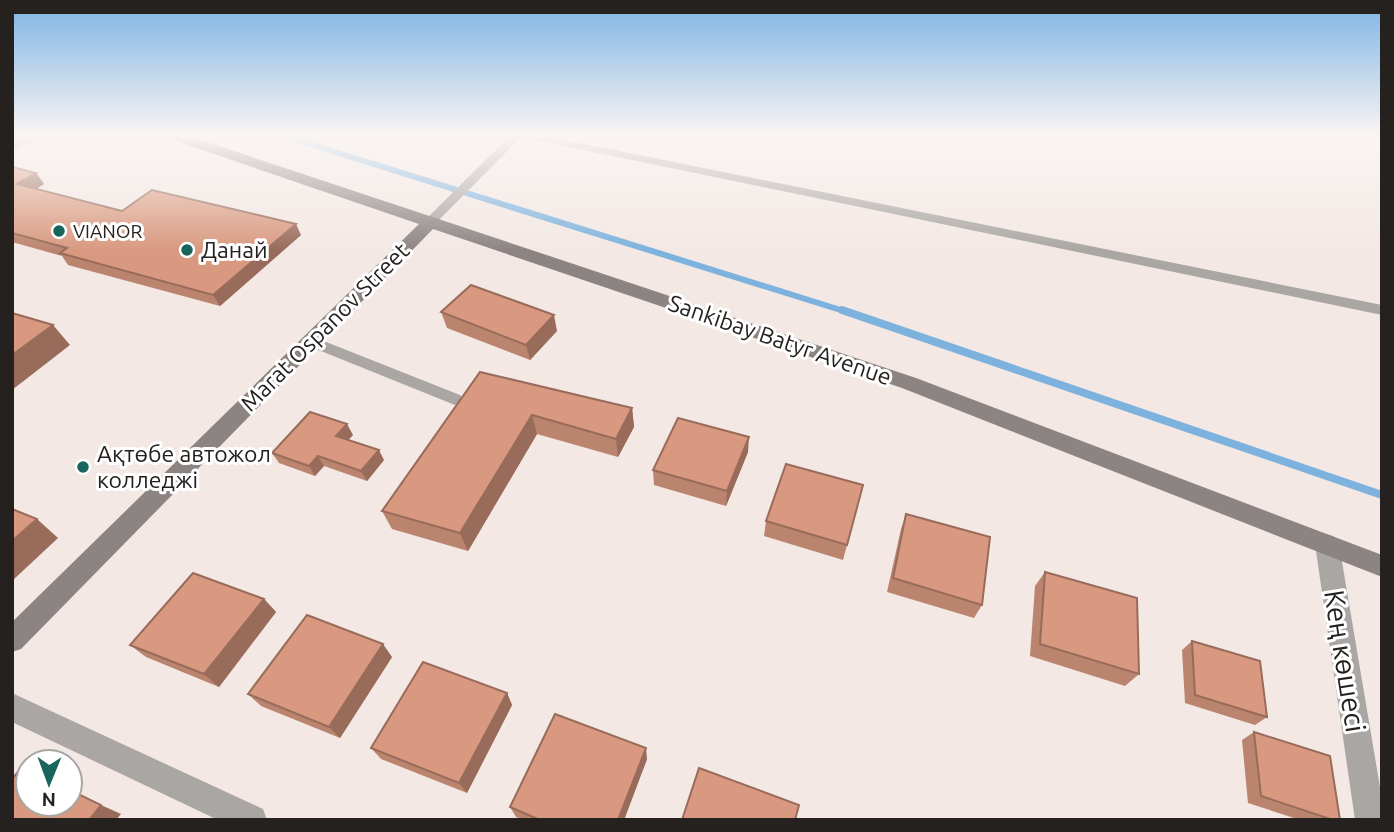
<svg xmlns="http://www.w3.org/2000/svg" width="1394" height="832" font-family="Ubuntu,sans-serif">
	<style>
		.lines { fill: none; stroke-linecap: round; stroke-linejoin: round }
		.stream-far1 { stroke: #7db2de; stroke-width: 6 }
		.stream { stroke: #7db2de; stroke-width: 8 }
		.lane { fill: #aaa6a4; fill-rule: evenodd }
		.street { fill: #aaa6a4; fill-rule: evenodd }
		.secondary { fill: #8b8482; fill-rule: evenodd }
		.wall { fill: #bb846e }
		.shaded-wall { fill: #986b5a }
		.building { fill: #d99980; stroke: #986b5a; stroke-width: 2 }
		.poi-dot { fill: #19645c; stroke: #fff; stroke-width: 2.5 }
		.labels { text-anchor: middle; stroke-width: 6; stroke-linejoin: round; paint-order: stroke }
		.far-poi-label { font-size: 19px; fill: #24211f; stroke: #fff; text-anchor: start }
		.poi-label { font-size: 23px; fill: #24211f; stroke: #fff; text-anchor: start }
		.street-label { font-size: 23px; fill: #24211f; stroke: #fff }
		.near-street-label { font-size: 28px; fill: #24211f; stroke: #fff }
	</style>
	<rect width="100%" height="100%" fill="#f3e8e4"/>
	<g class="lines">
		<polyline class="stream-far1" points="281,135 847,312"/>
		<polyline class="stream" points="842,310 1382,495"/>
		<g class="lane">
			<polygon points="33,135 47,135 12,150 12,143"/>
			<polygon points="511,135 540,135 1382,305 1382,315 521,137 434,225 426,225 426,219"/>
			<polygon points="311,336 460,395 463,399 455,405 450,403 306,345 304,341 306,337"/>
		</g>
		<g class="street">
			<polygon points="1327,534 1335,537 1339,544 1382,799 1382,820 1355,820 1315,544 1319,537"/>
			<polygon points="12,693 263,809 267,820 218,820 12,722"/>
		</g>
		<polygon class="secondary" points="165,135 186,135 916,378 1382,555 1382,577 902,388 433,229 21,649 12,652 12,622 419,224 167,138"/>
	</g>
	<g class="wall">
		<polygon points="12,167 36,173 44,184 36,189 122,211 301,235 220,306 68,265 62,256 12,242"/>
		<polygon points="441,312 557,331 530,360 447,328"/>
		<polygon points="480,372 632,408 634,427 618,457 537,434 468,551 392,529 382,511"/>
		<polygon points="353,435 348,440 384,460 367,481 324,466 315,476 279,463 272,453"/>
		<polygon points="748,452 726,506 654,485 653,470"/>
		<polygon points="863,485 843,560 764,536 766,521"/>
		<polygon points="906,514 982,605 974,618 887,592 901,529"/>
		<polygon points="1045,572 1139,674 1125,686 1030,656 1035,586"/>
		<polygon points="264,599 276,612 219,687 146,657 130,645"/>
		<polygon points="1192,641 1267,717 1255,725 1185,703 1182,650"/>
		<polygon points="392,657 340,738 261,706 248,694"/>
		<polygon points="507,693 512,705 467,793 381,759 371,748"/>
		<polygon points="1254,732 1340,820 1300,820 1248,803 1242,740"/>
		<polygon points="647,759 624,820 524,820 516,817 510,807"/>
	</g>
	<g class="shaded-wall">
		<polygon points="36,173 44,184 25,196 17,184"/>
		<polygon points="296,224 301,235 220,306 213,295"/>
		<polygon points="554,315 557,331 530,360 526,345"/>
		<polygon points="53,325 70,345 12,390 12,355"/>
		<polygon points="632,408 634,427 618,457 616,439"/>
		<polygon points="532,415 537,434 468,551 460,533"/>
		<polygon points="347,424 353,435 342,446 336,436"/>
		<polygon points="749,437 748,452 726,506 727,491"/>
		<polygon points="379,450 384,460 367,481 361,471"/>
		<polygon points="318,456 324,466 315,476 309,466"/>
		<polygon points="37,519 58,538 12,581 12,541"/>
		<polygon points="264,599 276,612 219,687 204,674"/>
		<polygon points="383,644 392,657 340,738 329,727"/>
		<polygon points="507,693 512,705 467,793 459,783"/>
		<polygon points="646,748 647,759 624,820 618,820"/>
		<polygon points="101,805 121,814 116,820 89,820"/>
	</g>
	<g class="building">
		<polygon points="12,167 36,173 17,184 122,211 152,190 296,224 213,295 60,253 67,248 12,233"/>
		<polygon points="471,285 554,315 526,345 441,312"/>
		<polygon points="12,313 53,325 12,355"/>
		<polygon points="480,372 632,408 616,439 532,415 460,533 382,511"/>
		<polygon points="310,412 347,424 336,436 379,450 361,471 318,456 309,466 272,453"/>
		<polygon points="678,418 749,437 727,491 653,470"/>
		<polygon points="786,464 863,485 847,545 766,521"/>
		<polygon points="12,509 37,519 12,541"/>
		<polygon points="906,514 990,537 982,605 893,578"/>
		<polygon points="1045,572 1137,598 1139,674 1040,644"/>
		<polygon points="193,573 264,599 204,674 130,645"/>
		<polygon points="307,615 383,644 329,727 248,694"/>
		<polygon points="1192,641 1260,661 1267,717 1195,695"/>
		<polygon points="423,662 507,693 459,783 371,748"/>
		<polygon points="555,714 646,748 618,820 540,820 510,807"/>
		<polygon points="1254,732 1330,756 1340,820 1333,820 1261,796"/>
		<polygon points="22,767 28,770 28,804 70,804 70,790 101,805 89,820 12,820 12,779"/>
		<polygon points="699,768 799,805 795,820 682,820"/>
	</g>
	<linearGradient id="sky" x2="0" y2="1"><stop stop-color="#7db3e4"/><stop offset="0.54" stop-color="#faf5f3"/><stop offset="1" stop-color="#faf5f3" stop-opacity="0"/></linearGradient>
	<rect width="1394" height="251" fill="url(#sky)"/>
	<g class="poi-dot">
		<circle cx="59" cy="231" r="7"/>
		<circle cx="187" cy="250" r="7"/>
		<circle cx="83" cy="467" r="7"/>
	</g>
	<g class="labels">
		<g class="far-poi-label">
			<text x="73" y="238">VIANOR</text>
		</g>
		<g class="poi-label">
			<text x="201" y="258">Данай</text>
			<text x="97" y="462">Ақтөбе автожол<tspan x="97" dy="26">колледжі</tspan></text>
		</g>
		<g class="street-label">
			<text transform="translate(325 327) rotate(-45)" y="8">Marat Ospanov Street</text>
			<text transform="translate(780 340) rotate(19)" y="8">Sankibay Batyr Avenue</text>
		</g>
		<g class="near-street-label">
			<text transform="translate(1345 661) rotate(81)" y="10">Кең көшесі</text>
		</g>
	</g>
	<rect width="1394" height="832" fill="none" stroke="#24211f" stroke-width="28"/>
	<g transform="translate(49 783) rotate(181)"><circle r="33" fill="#ffffff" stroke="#a7a6a5" stroke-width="2"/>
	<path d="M0-5L12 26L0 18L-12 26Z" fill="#19645c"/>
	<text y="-10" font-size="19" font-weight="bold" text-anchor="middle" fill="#24211f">N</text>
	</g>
</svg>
